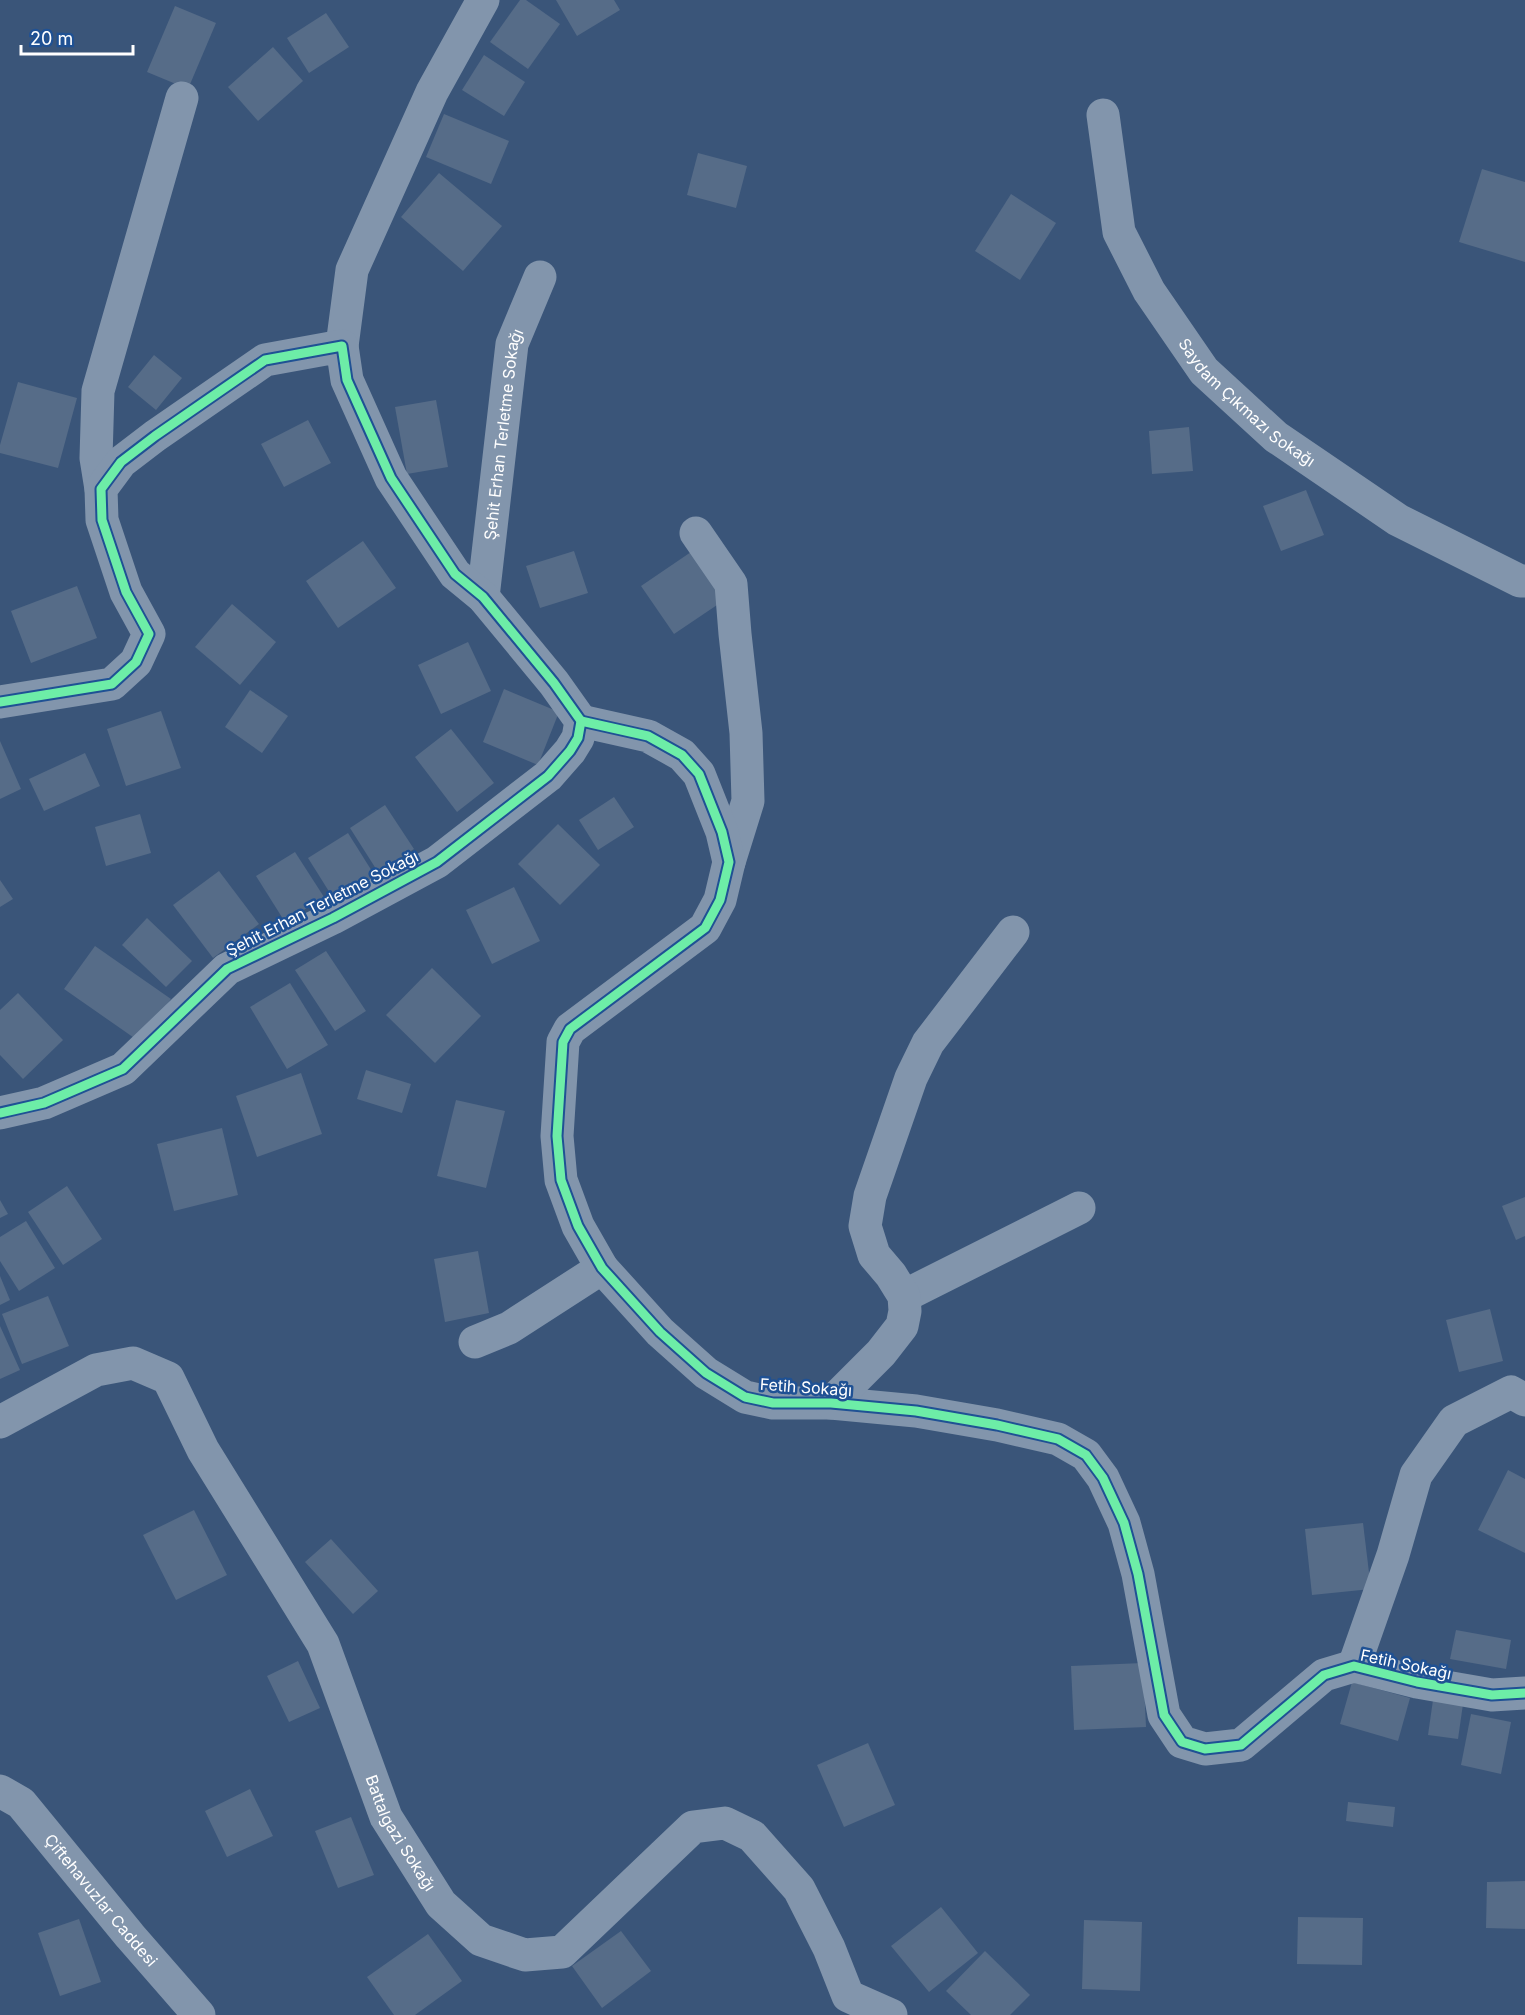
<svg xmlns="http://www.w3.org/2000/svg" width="1525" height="2015" font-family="Inter,sans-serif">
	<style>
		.building { fill: #566c88 }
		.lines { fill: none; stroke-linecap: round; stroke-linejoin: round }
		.street { stroke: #8295ac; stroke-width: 33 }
		.cycleway-casing { stroke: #1f5194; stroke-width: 13 }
		.cycleway { stroke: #6deda7; stroke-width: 9 }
		.labels { text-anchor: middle; stroke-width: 5; stroke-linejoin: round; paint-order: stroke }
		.street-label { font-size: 16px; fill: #fff; stroke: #1f5194 }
	</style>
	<rect width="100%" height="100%" fill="#3a5579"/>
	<g class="building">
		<polygon points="520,0 526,0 560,24 528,69 490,42"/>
		<polygon points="556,0 614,0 620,10 577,36"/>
		<polygon points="175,6 216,23 188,89 147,72"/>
		<polygon points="326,13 349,47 309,73 287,38"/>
		<polygon points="273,47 303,81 258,121 228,87"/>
		<polygon points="484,55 525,82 504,116 462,90"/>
		<polygon points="444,114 509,141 491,184 426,157"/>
		<polygon points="698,153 747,166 736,208 687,195"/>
		<polygon points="1482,169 1525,182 1525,262 1459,242"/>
		<polygon points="439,173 502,226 463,271 401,217"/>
		<polygon points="1011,194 1056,223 1020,280 975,251"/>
		<polygon points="154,355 182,378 156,410 128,387"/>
		<polygon points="18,382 77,398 58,468 0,453 0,445"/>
		<polygon points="436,400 448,467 407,474 395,407"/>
		<polygon points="308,420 331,463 284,487 261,444"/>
		<polygon points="1189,427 1193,471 1152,474 1149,431"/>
		<polygon points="1306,490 1324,535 1281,551 1263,506"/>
		<polygon points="363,541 396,588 338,628 306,581"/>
		<polygon points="574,551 588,593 540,608 526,566"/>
		<polygon points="691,552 723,601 674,634 641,586"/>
		<polygon points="77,586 97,638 31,663 11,611"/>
		<polygon points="232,604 276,642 240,685 195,647"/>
		<polygon points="468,642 491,691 441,714 418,665"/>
		<polygon points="504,689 559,712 538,765 483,742"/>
		<polygon points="250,690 288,716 262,753 225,727"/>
		<polygon points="161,711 181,768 126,786 107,729"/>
		<polygon points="451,729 494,783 457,812 415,757"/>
		<polygon points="0,741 21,789 0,799"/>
		<polygon points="85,753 100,786 44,811 29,779"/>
		<polygon points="614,797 634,827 598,850 579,820"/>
		<polygon points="385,805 414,849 378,872 350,828"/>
		<polygon points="140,814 151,853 106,866 95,827"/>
		<polygon points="558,824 600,865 560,905 518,864"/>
		<polygon points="348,833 375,876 335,901 308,858"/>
		<polygon points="295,852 324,897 285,922 256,876"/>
		<polygon points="219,871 259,924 213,958 173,905"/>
		<polygon points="0,880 13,899 0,907"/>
		<polygon points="514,887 540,941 492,964 466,910"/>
		<polygon points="147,918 192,961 166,987 122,945"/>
		<polygon points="95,946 171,999 140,1042 64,989"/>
		<polygon points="326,951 366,1011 335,1031 295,970"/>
		<polygon points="432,968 481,1016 435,1063 386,1015"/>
		<polygon points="290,983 328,1045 287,1069 250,1007"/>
		<polygon points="18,993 63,1040 23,1079 0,1055 0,1010"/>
		<polygon points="366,1070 411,1084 402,1113 357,1099"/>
		<polygon points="301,1073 322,1134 257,1157 236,1096"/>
		<polygon points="456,1100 505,1111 486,1188 437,1176"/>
		<polygon points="222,1128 238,1195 174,1211 157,1144"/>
		<polygon points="67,1186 102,1239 63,1265 28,1212"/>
		<polygon points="1525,1197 1525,1236 1516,1240 1502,1206"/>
		<polygon points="0,1200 8,1214 0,1218"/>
		<polygon points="26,1221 55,1268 19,1291 0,1261 0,1237"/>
		<polygon points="478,1251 489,1313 445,1322 434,1259"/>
		<polygon points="0,1276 10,1300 0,1305"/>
		<polygon points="48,1296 69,1346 22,1364 2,1314"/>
		<polygon points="1490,1309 1503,1361 1459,1372 1446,1320"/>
		<polygon points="0,1326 20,1370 0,1379"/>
		<polygon points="1508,1470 1525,1479 1525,1553 1478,1530"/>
		<polygon points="194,1510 227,1575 176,1600 143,1535"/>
		<polygon points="1363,1523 1371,1589 1312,1595 1305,1529"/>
		<polygon points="331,1539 378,1591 353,1614 305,1562"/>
		<polygon points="1456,1630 1511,1640 1506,1669 1450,1659"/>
		<polygon points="298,1661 320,1708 289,1722 267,1676"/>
		<polygon points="1143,1663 1146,1727 1074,1730 1071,1666"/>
		<polygon points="1352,1682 1410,1698 1398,1741 1340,1724"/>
		<polygon points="1433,1700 1463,1704 1458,1739 1428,1735"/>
		<polygon points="1471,1714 1511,1722 1501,1774 1461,1765"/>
		<polygon points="868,1743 895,1805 844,1827 817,1765"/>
		<polygon points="250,1789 273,1836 227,1857 205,1811"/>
		<polygon points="1348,1802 1395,1807 1393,1827 1346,1821"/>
		<polygon points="351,1817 374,1875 338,1888 315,1831"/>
		<polygon points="1525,1881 1525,1929 1486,1928 1487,1882"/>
		<polygon points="941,1907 978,1953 929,1992 891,1946"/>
		<polygon points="1298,1917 1363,1918 1362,1965 1297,1964"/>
		<polygon points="79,1919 101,1982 60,1996 38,1933"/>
		<polygon points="1084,1920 1142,1922 1140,1991 1082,1989"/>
		<polygon points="621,1931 651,1971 602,2008 572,1966"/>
		<polygon points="428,1934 462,1981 415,2015 394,2015 367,1977"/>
		<polygon points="985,1951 1030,1995 1010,2015 971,2015 946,1991"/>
	</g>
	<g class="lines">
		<g class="street">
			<path id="s1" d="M1103 115 1119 232 1149 291 1204 371 1276 437 1398 520 1520 581H1525"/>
			<polyline points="342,346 352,270 432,92 483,0"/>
			<polyline points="101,489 96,458 98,391 182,98"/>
			<polyline points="696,533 731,584 735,634 746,733 748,801 729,862"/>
			<path id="s2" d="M483 597 512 344 540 277"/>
			<polyline points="0,702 112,684 136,662 149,634 126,592 102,520 101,489 121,462 155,436 265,360 342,346 347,380 391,478 455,574 483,597 554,683 581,721 578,738 570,751 548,776 437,862 333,918 227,969 123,1069 44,1103 0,1113"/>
			<polyline points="581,721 648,736 682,755 699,774 722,832 729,862 720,900 705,928 570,1029 563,1042 557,1136 561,1180 578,1226 602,1268 660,1332 706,1373 745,1397 773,1403 831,1403 916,1411 997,1425 1058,1439 1086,1455 1103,1478 1124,1523 1138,1574 1164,1715 1182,1742 1205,1749 1241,1745 1324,1675 1354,1666 1417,1682 1492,1695 1525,1693"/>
			<polyline points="904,1296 1079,1208"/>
			<polyline points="475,1342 509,1328 602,1268"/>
			<polyline points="831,1403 881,1353 902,1326 905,1311 904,1296 891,1275 874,1255 865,1226 870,1196 911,1078 928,1043 1013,932"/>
			<path id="s3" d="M0 1422 96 1370 133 1363 168 1378 203 1450 323 1644 386 1817 441 1904 481 1940 525 1955 562 1952 693 1827 725 1823 752 1836 799 1889 829 1948 848 1996 891 2015"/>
			<polyline points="1354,1666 1393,1555 1416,1475 1454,1421 1511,1392 1525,1400"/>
			<path id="s4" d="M0 1791 21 1803 130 1936 199 2015"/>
		</g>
		<g class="cycleway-casing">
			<g id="cycleway">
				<polyline points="0,702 112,684 136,662 149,634 126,592 102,520 101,489 121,462 155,436 265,360 342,346 347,380 391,478 455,574 483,597 554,683 581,721 578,738 570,751 548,776 437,862 333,918 227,969 123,1069 44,1103 0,1113"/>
				<polyline points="581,721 648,736 682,755 699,774 722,832 729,862 720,900 705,928 570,1029 563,1042 557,1136 561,1180 578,1226 602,1268 660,1332 706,1373 745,1397 773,1403 831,1403 916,1411 997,1425 1058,1439 1086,1455 1103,1478 1124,1523 1138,1574 1164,1715 1182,1742 1205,1749 1241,1745 1324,1675 1354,1666 1417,1682 1492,1695 1525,1693"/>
			</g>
		</g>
		<use href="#cycleway" class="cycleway"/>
	</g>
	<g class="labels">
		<g class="street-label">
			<text dy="6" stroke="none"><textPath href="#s1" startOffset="334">Saydam Çıkmazı Sokağı</textPath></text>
			<text dy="6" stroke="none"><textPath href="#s2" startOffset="164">Şehit Erhan Terletme Sokağı</textPath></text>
			<text transform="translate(322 903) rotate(-27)" y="6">Şehit Erhan Terletme Sokağı</text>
			<text transform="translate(806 1387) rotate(4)" y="6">Fetih Sokağı</text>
			<text transform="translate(1406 1664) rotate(12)" y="6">Fetih Sokağı</text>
			<text dy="6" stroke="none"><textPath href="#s3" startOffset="698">Battalgazi Sokağı</textPath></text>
			<text dy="6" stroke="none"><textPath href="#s4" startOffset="150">Çiftehavuzlar Caddesi</textPath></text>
		</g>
	</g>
	<path d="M21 45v9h112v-9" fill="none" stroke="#ffffff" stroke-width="3"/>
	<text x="30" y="45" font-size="18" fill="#ffffff" stroke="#1f5194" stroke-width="4.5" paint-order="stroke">20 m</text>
</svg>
